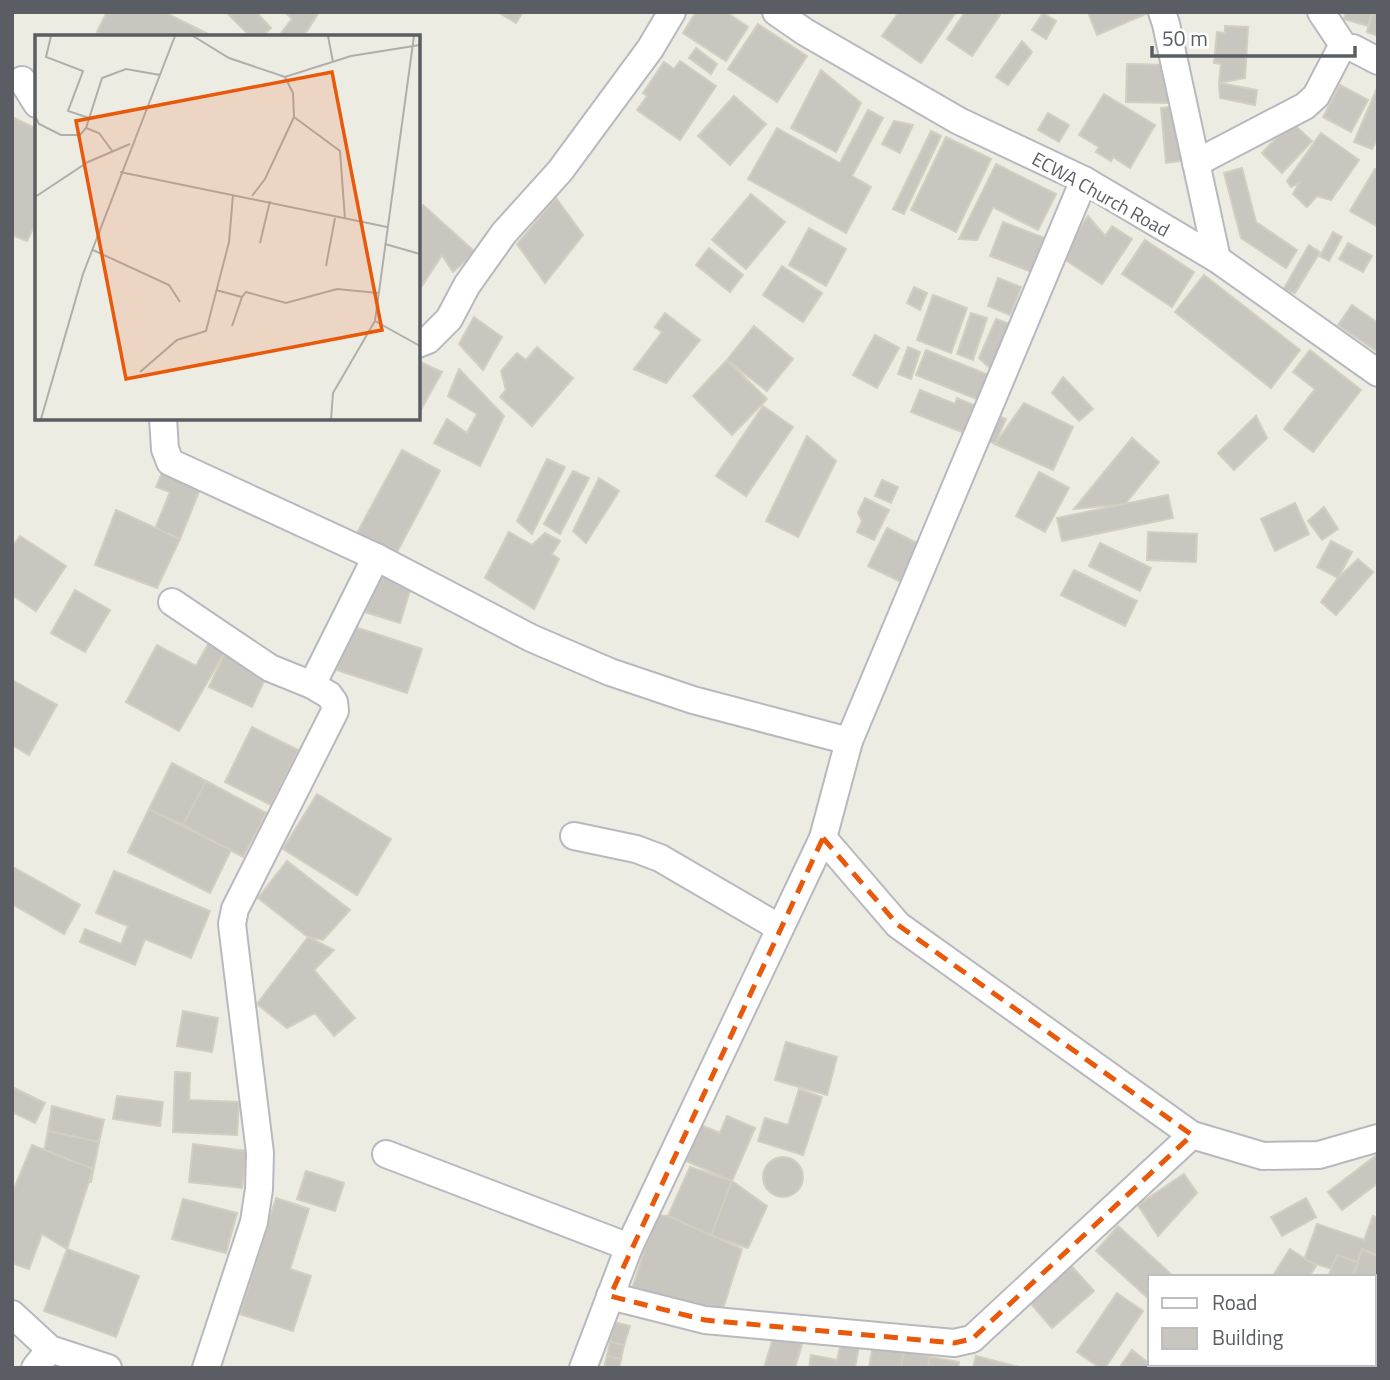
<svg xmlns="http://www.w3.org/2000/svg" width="1390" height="1380" font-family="'Titillium Web',sans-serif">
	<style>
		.building { fill: #c8c6bf; stroke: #d2cec0; stroke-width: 2 }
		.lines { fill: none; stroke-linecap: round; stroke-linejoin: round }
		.street-casing { stroke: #b7b9bf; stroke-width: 30 }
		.street { stroke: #fff; stroke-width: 26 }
		.marked { fill: none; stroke: #e8590c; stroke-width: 5; stroke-dasharray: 14 9; stroke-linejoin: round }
		.labels { text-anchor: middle; stroke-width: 7; stroke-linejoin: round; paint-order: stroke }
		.street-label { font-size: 19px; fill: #5a5d63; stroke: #fff }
		.inset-road { fill: none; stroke: #aeafab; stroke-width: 2 }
		.view { fill: #e8590c; fill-opacity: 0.15; stroke: #e8590c; stroke-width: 3.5 }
		.inset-edge { fill: none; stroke: #5a5d63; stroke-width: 3.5 }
	</style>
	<rect width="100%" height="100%" fill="#edece2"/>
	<g class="building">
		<polygon points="107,12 164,12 214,37 107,37 97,32"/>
		<polygon points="226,12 256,12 271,28 262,37 251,37"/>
		<polygon points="285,12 319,12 303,37 278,37 292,19"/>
		<polygon points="498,12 523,12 516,23"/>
		<polygon points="696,12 726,12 748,27 726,61 683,33"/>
		<polygon points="899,12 956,12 921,63 882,36"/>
		<polygon points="965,12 996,12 1000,15 972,56 947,39"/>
		<polygon points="1088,12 1145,12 1146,14 1097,35"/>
		<polygon points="1346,12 1372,12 1368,26 1344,19"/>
		<polygon points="1373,12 1378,12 1378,36 1367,32"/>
		<polygon points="1043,13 1056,21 1046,39 1032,30"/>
		<polygon points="758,24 807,56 777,102 728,69"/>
		<polygon points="1225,26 1248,27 1245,78 1219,83 1221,64 1214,63 1217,32 1225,33"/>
		<polygon points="1022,41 1032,52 1008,85 996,77"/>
		<polygon points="696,48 717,64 711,74 689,58"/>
		<polygon points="680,61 716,86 680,140 637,110 647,96 643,93 664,62 674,69"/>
		<polygon points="1127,64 1172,65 1170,103 1126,102"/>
		<polygon points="821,70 861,103 836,152 791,128"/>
		<polygon points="1219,83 1257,90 1255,105 1220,98"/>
		<polygon points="1340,85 1368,100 1351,132 1323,117"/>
		<polygon points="1378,86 1378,137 1372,149 1354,142"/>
		<polygon points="1104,94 1155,125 1130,168 1113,157 1111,161 1096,152 1099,147 1079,135"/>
		<polygon points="734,96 766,124 730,165 698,136"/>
		<polygon points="1177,106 1182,161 1166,163 1161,108"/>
		<polygon points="868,110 883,118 852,176 871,187 846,233 748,179 777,128 840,163"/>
		<polygon points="1048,113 1069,125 1059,142 1038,130"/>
		<polygon points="12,117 37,129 37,221 27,241 12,235"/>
		<polygon points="894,121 913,125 900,153 882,144"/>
		<polygon points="1291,122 1312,141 1282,173 1262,153"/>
		<polygon points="931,131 941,136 904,214 893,209"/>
		<polygon points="1321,133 1359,160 1331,200 1317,196 1307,207 1293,194 1299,183 1291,187 1287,181"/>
		<polygon points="946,137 991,159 956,232 911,210"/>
		<polygon points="996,164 1056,194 1038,230 993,207 977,240 959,239"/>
		<polygon points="1242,168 1256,222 1297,250 1286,268 1241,238 1224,173"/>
		<polygon points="1375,169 1378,170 1378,227 1350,211"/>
		<polygon points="751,194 785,222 746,269 712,240"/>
		<polygon points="556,198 583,235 545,283 517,244"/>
		<polygon points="423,205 475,252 453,272 442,255 418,292 418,246 421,241 418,238 418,209"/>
		<polygon points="1088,216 1105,236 1112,226 1132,239 1102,284 1061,257"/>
		<polygon points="1003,222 1045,238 1032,272 990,256"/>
		<polygon points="809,228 846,249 826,286 789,265"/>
		<polygon points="1333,232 1342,237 1329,261 1320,256"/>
		<polygon points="1145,240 1194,272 1172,307 1122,274"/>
		<polygon points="1348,243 1372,256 1363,272 1339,259"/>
		<polygon points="1309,245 1320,252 1295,293 1283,290"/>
		<polygon points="709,248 743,275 730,292 696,265"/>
		<polygon points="782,266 822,293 803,322 763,295"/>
		<polygon points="1204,275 1300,350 1271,388 1175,312"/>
		<polygon points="998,278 1021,287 1010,315 988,306"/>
		<polygon points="914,287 927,293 920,310 907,303"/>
		<polygon points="933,295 967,308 951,353 917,340"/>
		<polygon points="1352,305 1378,323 1378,352 1338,325"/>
		<polygon points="665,313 700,340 666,383 634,369 662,332 655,327"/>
		<polygon points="971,313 987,318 973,360 957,354"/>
		<polygon points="474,317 502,337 483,370 459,344"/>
		<polygon points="996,319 1010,324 991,369 979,358"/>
		<polygon points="754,326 793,359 767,391 727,360"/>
		<polygon points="875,335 899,348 877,388 853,375"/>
		<polygon points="537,347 573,378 532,426 500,397 506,390 501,371 517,353 526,360"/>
		<polygon points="908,347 920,352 911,379 898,374"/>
		<polygon points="926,350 989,375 979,400 916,375"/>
		<polygon points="1310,350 1361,390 1313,452 1284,429 1315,389 1293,372"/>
		<polygon points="727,360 767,399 732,435 693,396"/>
		<polygon points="418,361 442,372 418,415"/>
		<polygon points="459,369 504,416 480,466 434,443 447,419 467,433 477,414 448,396"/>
		<polygon points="1063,377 1093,409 1079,421 1052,393"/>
		<polygon points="920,390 955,404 957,398 974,405 964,433 911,412"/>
		<polygon points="1024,403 1073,427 1053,470 995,444"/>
		<polygon points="763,406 793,427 746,496 716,476"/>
		<polygon points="996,415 1006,419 995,444 985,439"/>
		<polygon points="1256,416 1267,438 1234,470 1218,453"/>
		<polygon points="807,436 836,461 798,537 766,521"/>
		<polygon points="1132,438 1159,462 1125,504 1074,509"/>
		<polygon points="402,450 440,471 396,554 357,533"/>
		<polygon points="547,459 565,467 532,534 517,521"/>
		<polygon points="573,471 589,478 560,534 544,524"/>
		<polygon points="1039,472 1069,488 1045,532 1016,516"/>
		<polygon points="162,473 200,489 180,539 155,529 170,492 156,487"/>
		<polygon points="599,478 619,491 586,543 573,531"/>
		<polygon points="882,480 898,487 891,503 875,496"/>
		<polygon points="1168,495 1173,518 1062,541 1057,518"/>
		<polygon points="865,498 889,510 874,540 857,532 862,521 858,513"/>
		<polygon points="1295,503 1309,534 1275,551 1261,519"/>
		<polygon points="1324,507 1338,529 1322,540 1308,521"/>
		<polygon points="116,510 180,539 157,588 95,565"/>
		<polygon points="887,528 919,544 901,582 868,566"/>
		<polygon points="509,532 532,545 545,533 560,541 552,554 559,559 534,609 485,578"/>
		<polygon points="1148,532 1197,534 1196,562 1147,560"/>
		<polygon points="20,536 66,566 36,611 12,595 12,547"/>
		<polygon points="1331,541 1352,552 1338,578 1317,567"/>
		<polygon points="1100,543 1151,568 1140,591 1089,566"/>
		<polygon points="1358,559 1373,572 1336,615 1321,602 1338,578"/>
		<polygon points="1074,570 1137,601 1125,626 1061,595"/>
		<polygon points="377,573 412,584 400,623 365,612"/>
		<polygon points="75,590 110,610 85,652 51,633"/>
		<polygon points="352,626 422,649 407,693 337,670"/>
		<polygon points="212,637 227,648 179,731 126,702 157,645 196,666"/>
		<polygon points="227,648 270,668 252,707 209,687"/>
		<polygon points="12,680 57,705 29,755 12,745"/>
		<polygon points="252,727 298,750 271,805 225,782"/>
		<polygon points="172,763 206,781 183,825 149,809"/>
		<polygon points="206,781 266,813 243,857 183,825"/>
		<polygon points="317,794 391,839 357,895 283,849"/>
		<polygon points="149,809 231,850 210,893 128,852"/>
		<polygon points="287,861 350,910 323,940 308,937 258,898"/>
		<polygon points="15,868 80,905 64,934 12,904 12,872"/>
		<polygon points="114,871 210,911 191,958 145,939 135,965 80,942 85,929 121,944 128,926 96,913"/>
		<polygon points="308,937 334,950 314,970 355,1018 334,1036 315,1013 287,1028 257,1004"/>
		<polygon points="183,1011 218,1018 212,1052 177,1046"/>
		<polygon points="786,1042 837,1057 827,1095 775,1080"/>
		<polygon points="175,1072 190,1073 189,1100 239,1102 237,1135 173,1132"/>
		<polygon points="12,1087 45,1103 35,1123 12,1112"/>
		<polygon points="799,1089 822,1097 803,1155 758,1141 765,1118 788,1125"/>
		<polygon points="117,1096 163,1102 160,1126 113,1119"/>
		<polygon points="52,1106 104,1120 99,1142 48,1131"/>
		<polygon points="727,1116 755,1128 732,1181 686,1161 701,1125 720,1133"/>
		<polygon points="48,1131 99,1142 91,1182 40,1171"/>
		<polygon points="193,1144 247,1151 242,1188 189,1182"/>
		<polygon points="32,1145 93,1169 67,1249 42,1234 29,1269 12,1263 12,1194"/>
		<polygon points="1378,1154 1378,1183 1342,1210 1328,1192"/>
		<circle cx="783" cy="1177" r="20"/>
		<polygon points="690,1167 732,1181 711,1236 668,1216"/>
		<polygon points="306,1171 344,1183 335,1211 297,1199"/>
		<polygon points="1184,1174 1197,1193 1158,1236 1138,1205"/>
		<polygon points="732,1181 767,1206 748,1248 711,1236"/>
		<polygon points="276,1198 309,1209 290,1269 311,1276 293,1331 240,1314"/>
		<polygon points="1306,1198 1316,1217 1282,1236 1271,1217"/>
		<polygon points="183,1199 237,1213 226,1253 172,1239"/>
		<polygon points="656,1215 668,1216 742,1249 720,1318 632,1289"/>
		<polygon points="1373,1216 1378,1218 1378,1255 1362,1249 1358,1262 1337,1255 1332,1269 1304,1260 1317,1224 1364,1240"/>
		<polygon points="1118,1226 1172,1275 1150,1277 1150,1300 1096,1251"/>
		<polygon points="67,1249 139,1276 116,1337 44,1311"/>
		<polygon points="1290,1249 1316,1266 1309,1277 1272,1277"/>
		<polygon points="1362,1249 1378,1257 1377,1327 1374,1326 1374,1277 1353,1277"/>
		<polygon points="1337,1255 1358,1262 1352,1277 1328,1277"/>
		<polygon points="1067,1261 1094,1291 1052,1328 1025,1297"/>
		<polygon points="1117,1293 1143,1311 1105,1368 1100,1368 1077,1352"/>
		<polygon points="614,1322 630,1326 624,1345 610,1342"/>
		<polygon points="774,1335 802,1344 795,1368 764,1368"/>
		<polygon points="610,1342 624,1345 621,1359 607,1356"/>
		<polygon points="841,1343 859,1346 855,1368 809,1368 811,1355 837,1360"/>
		<polygon points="873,1345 904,1351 901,1368 869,1368"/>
		<polygon points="1132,1350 1150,1364 1155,1368 1123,1368 1121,1365"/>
		<polygon points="904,1351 930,1357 928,1368 901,1368"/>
		<polygon points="607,1356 621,1359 619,1368 604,1368"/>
		<polygon points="976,1356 1023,1368 973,1368"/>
		<polygon points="930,1357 959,1362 958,1368 928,1368"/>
		<polygon points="1183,1364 1218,1364 1216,1368 1181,1368"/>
		<polygon points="1221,1364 1300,1364 1303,1367 1225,1368"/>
	</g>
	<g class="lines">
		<g class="street-casing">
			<g id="street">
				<polyline points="776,12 805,32 959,121 1084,180 1217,259 1378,373"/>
				<polyline points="1162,12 1166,24 1217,259"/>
				<polyline points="1321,12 1345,48 1353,48 1378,61"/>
				<polyline points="22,80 37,104"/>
				<polyline points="1196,163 1305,106 1316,96 1339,52 1345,48"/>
				<polyline points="418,344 428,340 449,319 467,285 504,233 560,171 650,49 672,12"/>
				<polyline points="163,418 165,449 170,462 376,557 531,638 610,672 693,700 849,741"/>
				<polyline points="172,602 270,668 312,685 329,695 334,702 335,711 235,909 232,924 235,949 260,1153 259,1189 254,1222 206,1368"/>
				<polyline points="312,685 376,557"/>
				<polyline points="574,836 636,849 660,858 780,928"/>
				<polyline points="823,838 898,925 1192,1135 1263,1156 1319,1155 1378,1138"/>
				<polyline points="386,1154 629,1247"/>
				<polyline points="610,1296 705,1320 954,1343 972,1339 1192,1135"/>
				<polyline points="12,1314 50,1349 108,1368"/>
				<polyline points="35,1368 50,1349"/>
				<polyline points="583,1368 629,1247 823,838 849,741 1084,180"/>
			</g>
		</g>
		<use href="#street" class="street"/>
	</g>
	<path class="marked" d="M823 838 898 925 1192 1135 972 1339 954 1343 705 1320 610 1296Z"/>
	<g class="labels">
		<g class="street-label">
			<text transform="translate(1101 194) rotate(29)" y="7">ECWA Church Road</text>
		</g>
	</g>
	<g transform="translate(35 35)">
		<rect width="385" height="385" fill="#edece2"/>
		<path class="inset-road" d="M16 1 11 22 48 36 33 76 54 83M158 1 194 23 250 42 316 21 385 10M293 1 298 27M0 81 4 89 26 100H45L51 93 67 43 91 34 125 40M259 82 305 116 310 184M51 93 64 98 78 117M85 137 352 192M217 161 230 144 259 82 258 58 250 42M0 162 53 127 95 109M225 208 235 166M350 209 385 219M58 215 134 250 145 267M291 231 300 183M181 255 207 262 211 257 251 268 302 254 343 258M340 286 385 311M197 291 207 262M105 337 142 305 171 296 194 207 198 160M6 384 48 239 140 1M296 384 298 358 340 286 379 1"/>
		<path class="view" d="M297 37 347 295 91 344 41 86Z"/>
		<rect width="385" height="385" class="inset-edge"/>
	</g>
	<rect width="1390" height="1380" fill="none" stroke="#5a5d63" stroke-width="28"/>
	<rect x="1148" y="1275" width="228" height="91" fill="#ffffff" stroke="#bdbec1" stroke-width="2"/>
	<rect x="1162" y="1298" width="35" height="10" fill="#ffffff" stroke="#bdbec1" stroke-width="2"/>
	<text x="1212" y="1310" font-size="21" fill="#5a5d63">Road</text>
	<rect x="1162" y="1328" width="35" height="21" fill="#c8c6bf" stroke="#bdbec1" stroke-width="2"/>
	<text x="1212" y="1345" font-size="21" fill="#5a5d63">Building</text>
	<path d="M1152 46v10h203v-10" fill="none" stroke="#5a5d63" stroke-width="3.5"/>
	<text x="1162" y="46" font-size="21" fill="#5a5d63" stroke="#ffffff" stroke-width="5" paint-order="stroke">50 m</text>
</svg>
